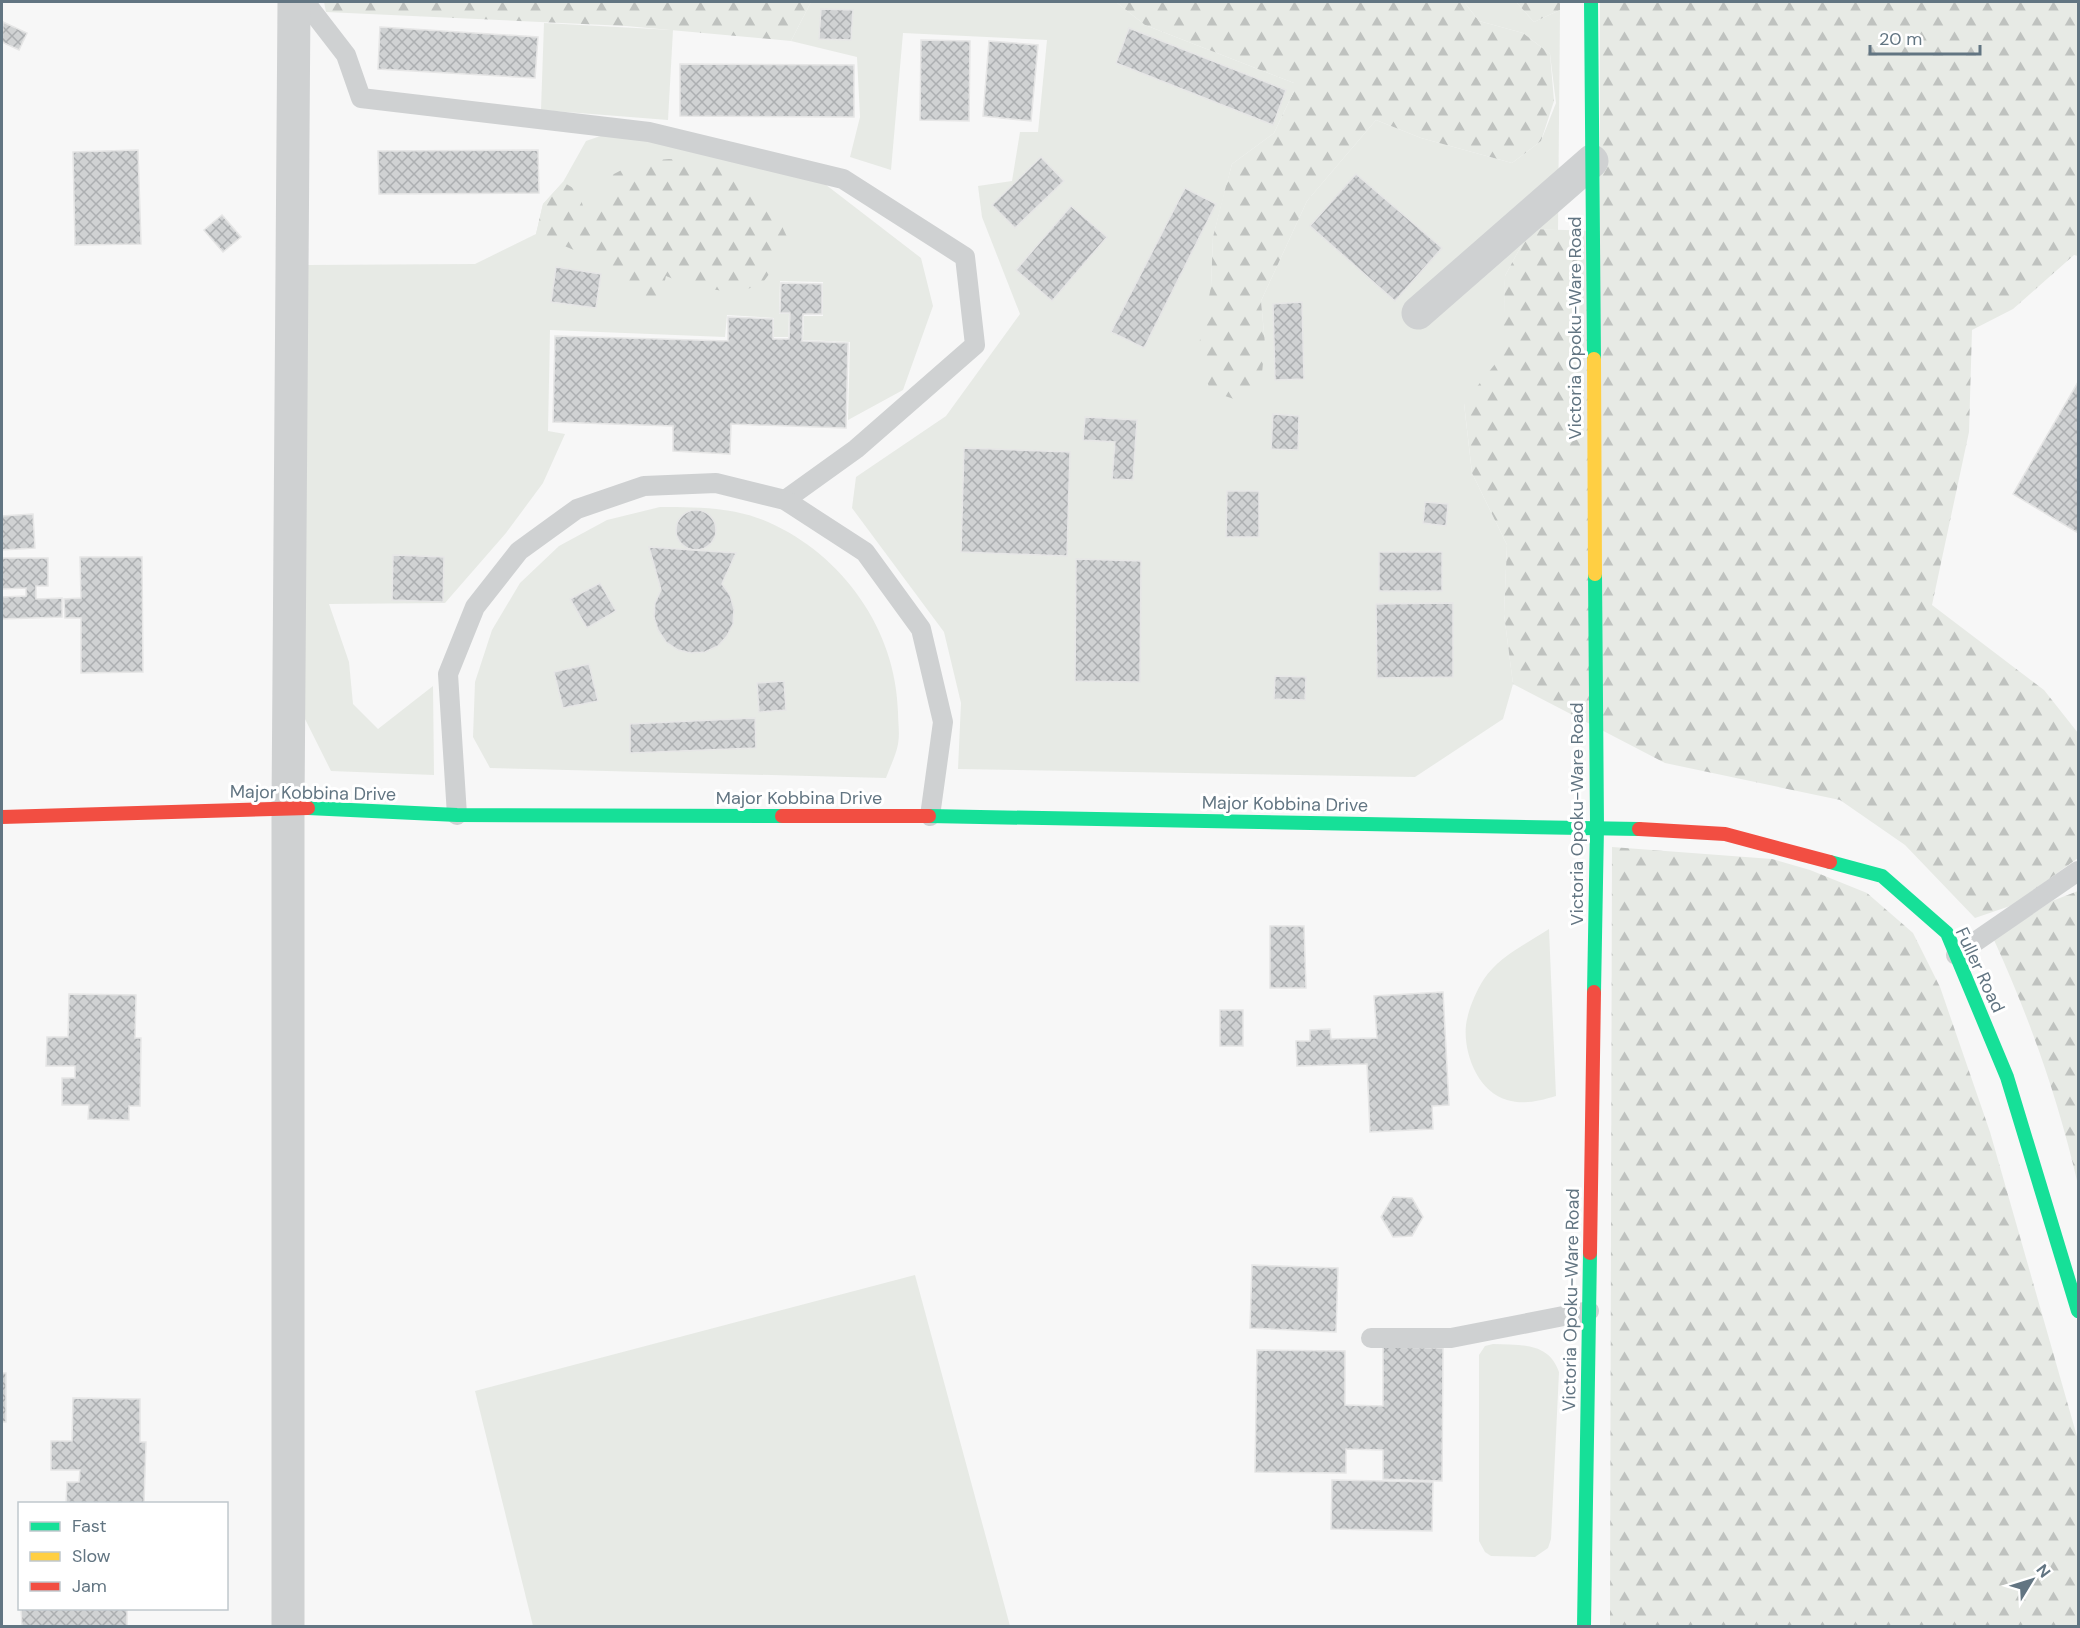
<svg xmlns="http://www.w3.org/2000/svg" width="2080" height="1628" font-family="'DM Sans',sans-serif">
	<style>
		.green { fill: #e7eae5 }
		.forest { fill: url(#forest-firs) }
		.building { fill: url(#building-cross-hatch); stroke: #e6e6e6; stroke-width: 1.5 }
		.lines { fill: none; stroke-linecap: round; stroke-linejoin: round }
		.lane { stroke: #cfd1d2; stroke-width: 20 }
		.street { stroke: #cfd1d2; stroke-width: 33 }
		.fast { stroke: #16e098; stroke-width: 14 }
		.slow { stroke: #ffcf43; stroke-width: 14 }
		.jam { stroke: #f24e42; stroke-width: 14 }
		.labels { text-anchor: middle; stroke-width: 6; stroke-linejoin: round; paint-order: stroke }
		.street-label { font-size: 18px; fill: #627582; stroke: #fff }
	</style>
	<defs>
		<pattern id="forest-firs" width="22" height="20" patternUnits="userSpaceOnUse" patternTransform="scale(1.5)"><rect width="22" height="20" fill="#e7eae5"/><path d="M5 1l3.5 6h-7zM16 11l3.5 6h-7z" fill="#bfc2bf"/></pattern>
		<pattern id="building-cross-hatch" width="8" height="8" patternUnits="userSpaceOnUse" patternTransform="scale(1.5)"><rect width="8" height="8" fill="#d0d2d3"/><path d="M0 0l8 8M0 8l8-8" fill="none" stroke="#acafb1"/></pattern>
	</defs>
	<rect width="100%" height="100%" fill="#f7f7f7"/>
	<g class="green">
		<polygon points="811,2 1116,2 1145,25 1294,83 1294,91 1274,133 1232,164 1213,237 1211,287 1265,343 1261,301 1307,201 1376,120 1421,138 1512,163 1541,141 1556,103 1550,54 1523,33 1479,21 1464,2 1516,2 1534,22 1560,10 1558,230 1530,229 1505,276 1504,354 1464,404 1472,473 1507,545 1504,614 1513,684 1503,719 1415,777 958,769 961,703 944,632 852,508 856,477 946,416 1020,314 982,217 978,186 1012,181 1020,132 1038,132 1047,40 903,33 891,170 850,157 860,117 857,57 791,41"/>
		<polygon points="544,23 673,30 668,120 541,110"/>
		<polygon points="612,132 821,181 921,258 933,306 903,390 848,420 850,342 803,340 804,316 823,316 823,282 780,281 779,314 789,314 788,337 774,337 774,318 727,315 725,337 550,330 548,431 565,434 543,483 506,533 445,603 329,604 349,662 353,704 378,729 433,686 434,775 331,771 304,717 307,265 475,264 536,234 543,204 563,182 586,141"/>
		<path d="M660 507C697 507 734 507 768 522 843 555 896 630 898 712 898 722 900 734 898 744 896 755 890 767 886 778L490 768 473 737 475 682 492 630 520 583 559 546 607 520Z"/>
		<path d="M1549 929 1556 1096C1539 1101 1524 1105 1507 1100 1478 1092 1463 1053 1466 1025 1468 1010 1476 991 1484 979 1499 956 1528 943 1549 929Z"/>
		<polygon points="915,1275 1010,1626 533,1626 475,1391"/>
		<path d="M1493 1344C1520 1345 1549 1342 1559 1372L1551 1539 1548 1548 1535 1557 1491 1556 1485 1552 1479 1541V1355L1485 1346Z"/>
	</g>
	<g class="forest">
		<polygon points="324,2 811,2 791,41 626,26 326,12"/>
		<polygon points="1116,2 1464,2 1479,21 1523,33 1550,54 1554,101 1541,141 1512,163 1421,138 1376,120 1307,201 1261,301 1265,343 1261,383 1237,400 1210,391 1198,349 1211,287 1213,237 1223,197 1232,164 1274,133 1294,91 1294,83 1145,25"/>
		<polygon points="1516,2 1560,2 1560,10 1534,22"/>
		<polygon points="1600,2 2078,2 2078,256 2074,255 2013,309 1972,330 1969,432 1932,605 2044,690 2078,733 2078,858 2013,905 1975,918 1905,845 1840,800 1665,763 1513,684 1504,614 1507,545 1472,473 1464,403 1503,354 1505,276 1530,229 1600,231"/>
		<polygon points="669,159 716,163 753,183 779,220 788,239 783,255 764,281 738,294 686,284 666,276 661,298 639,305 612,271 581,253 536,234 543,204 563,182 578,191 585,212 604,206 612,175 637,162"/>
		<polygon points="1612,847 1772,859 1810,870 1867,893 1913,933 1940,987 1990,1132 2078,1440 2078,1626 1610,1626"/>
		<path d="M2078 891V1185C2059 1101 2030 1019 1994 940L2052 901Z"/>
	</g>
	<g class="building">
		<polygon points="821,9 853,10 851,40 819,39"/>
		<polygon points="3,22 27,33 19,50 2,42"/>
		<polygon points="380,27 538,37 535,78 378,69"/>
		<polygon points="1129,28 1286,90 1273,125 1116,63"/>
		<polygon points="921,40 970,41 969,121 920,120"/>
		<polygon points="989,41 1038,45 1031,121 983,116"/>
		<polygon points="680,64 854,65 854,117 680,116"/>
		<polygon points="138,150 141,244 75,245 73,152"/>
		<polygon points="538,150 539,193 379,194 378,151"/>
		<polygon points="1041,157 1064,181 1015,228 992,205"/>
		<polygon points="1356,174 1442,248 1395,301 1310,226"/>
		<polygon points="1185,188 1216,204 1144,348 1111,332"/>
		<polygon points="1071,206 1107,237 1052,301 1016,270"/>
		<polygon points="222,215 241,237 223,252 204,230"/>
		<polygon points="556,267 601,274 596,308 551,302"/>
		<polygon points="781,283 822,284 822,314 803,314 802,341 848,343 846,428 731,424 730,454 673,451 673,426 553,422 555,336 728,341 728,317 773,319 773,339 789,339 790,313 780,313"/>
		<polygon points="1302,302 1304,379 1275,380 1273,304"/>
		<polygon points="2078,382 2078,533 2013,494"/>
		<polygon points="1273,414 1299,416 1298,450 1271,449"/>
		<polygon points="1085,417 1137,420 1133,480 1112,479 1115,442 1083,440"/>
		<polygon points="964,448 1070,452 1067,556 961,552"/>
		<polygon points="1227,491 1259,491 1259,537 1226,537"/>
		<polygon points="1425,502 1448,504 1446,526 1423,523"/>
		<circle cx="696" cy="530" r="20"/>
		<polygon points="33,514 35,548 2,550 2,516"/>
		<polygon points="649,547 736,553 722,584 730,595 734,609 733,624 727,636 718,646 705,652 691,653 678,650 666,642 658,630 654,617 655,603 661,590"/>
		<rect x="1379" y="552" width="63" height="39"/>
		<polygon points="393,555 444,557 443,602 392,600"/>
		<polygon points="80,557 142,557 143,672 81,673 81,618 65,618 64,599 81,598"/>
		<polygon points="2,558 48,558 48,586 36,586 36,599 62,598 62,617 2,619 2,597 26,596 26,588 2,589"/>
		<polygon points="1076,559 1141,561 1140,682 1075,681"/>
		<polygon points="600,583 616,611 587,628 570,599"/>
		<polygon points="1453,603 1453,677 1377,678 1376,604"/>
		<polygon points="589,664 598,701 563,708 554,672"/>
		<polygon points="1275,676 1306,677 1305,700 1274,699"/>
		<polygon points="784,681 786,710 759,712 757,683"/>
		<polygon points="755,718 756,748 630,753 630,724"/>
		<polygon points="1270,926 1304,926 1306,988 1270,988"/>
		<polygon points="1443,992 1449,1105 1432,1106 1433,1129 1370,1132 1367,1064 1297,1066 1296,1041 1310,1041 1310,1030 1330,1029 1331,1039 1377,1038 1374,996"/>
		<polygon points="69,994 136,995 135,1038 141,1038 140,1106 129,1106 129,1120 88,1119 89,1105 62,1105 62,1078 75,1078 75,1066 46,1066 47,1037 68,1037"/>
		<rect x="1220" y="1010" width="23" height="36"/>
		<polygon points="1393,1197 1412,1198 1423,1217 1412,1236 1393,1237 1381,1217"/>
		<polygon points="1252,1265 1338,1268 1336,1332 1250,1328"/>
		<polygon points="1383,1347 1443,1348 1442,1481 1383,1479 1383,1450 1346,1449 1346,1473 1255,1472 1257,1350 1345,1351 1345,1405 1383,1406"/>
		<rect x="2" y="1373" width="4" height="49"/>
		<polygon points="73,1398 140,1399 140,1442 146,1442 144,1504 66,1504 67,1482 79,1482 80,1470 51,1470 51,1441 72,1441"/>
		<polygon points="1332,1480 1433,1482 1432,1531 1331,1529"/>
		<polygon points="21,1608 127,1608 127,1626 22,1626"/>
	</g>
	<g class="lines">
		<g class="lane">
			<polyline points="305,2 346,55 361,98 649,132 843,179 965,257 975,345 856,449 785,500"/>
			<polyline points="457,815 448,674 475,607 519,551 577,509 644,486 716,483 785,500 865,552 921,629 943,722 930,816"/>
			<polyline points="1956,955 2078,871"/>
			<polyline points="1371,1338 1451,1338 1589,1311"/>
		</g>
		<g class="street">
			<polyline points="1418,313 1592,161"/>
			<polyline points="288,1626 288,807 294,2"/>
		</g>
		<g class="fast">
			<polyline points="1591,2 1594,359"/>
			<polyline points="308,808 457,815 782,816"/>
			<polyline points="929,816 1639,829"/>
			<polyline points="1830,862 1882,876 1947,933 2007,1077 2078,1311"/>
			<polyline points="1594,992 1597,827 1595,574"/>
			<polyline points="1584,1626 1590,1253"/>
		</g>
		<polyline class="slow" points="1594,359 1595,574"/>
		<g class="jam">
			<polyline points="782,816 929,816"/>
			<polyline points="2,817 308,808"/>
			<polyline points="1639,829 1725,834 1830,862"/>
			<polyline points="1590,1253 1594,992"/>
		</g>
	</g>
	<g class="labels">
		<g class="street-label">
			<text transform="translate(1575 328) rotate(-90)" y="6">Victoria Opoku-Ware Road</text>
			<text transform="translate(313 793) rotate(1)" y="6">Major Kobbina Drive</text>
			<text x="799" y="804">Major Kobbina Drive</text>
			<text transform="translate(1285 804) rotate(1)" y="6">Major Kobbina Drive</text>
			<text transform="translate(1577 814) rotate(-90)" y="6">Victoria Opoku-Ware Road</text>
			<text transform="translate(1980 970) rotate(65)" y="6">Fuller Road</text>
			<text transform="translate(1571 1300) rotate(-89)" y="6">Victoria Opoku-Ware Road</text>
		</g>
	</g>
	<rect width="2080" height="1628" fill="none" stroke="#627582" stroke-width="6"/>
	<rect x="18" y="1502" width="210" height="108" fill="#ffffff" stroke="#c0c8cd" stroke-width="1.5"/>
	<rect x="30" y="1522" width="30" height="9" fill="#16e098" stroke="#c0c8cd" stroke-width="1.5"/>
	<text x="72" y="1532" font-size="18" fill="#627582">Fast</text>
	<rect x="30" y="1552" width="30" height="9" fill="#ffcf43" stroke="#c0c8cd" stroke-width="1.5"/>
	<text x="72" y="1562" font-size="18" fill="#627582">Slow</text>
	<rect x="30" y="1582" width="30" height="9" fill="#f24e42" stroke="#c0c8cd" stroke-width="1.5"/>
	<text x="72" y="1592" font-size="18" fill="#627582">Jam</text>
	<g transform="translate(2032 1580) rotate(52)" stroke="#ffffff" stroke-width="4.5" paint-order="stroke">
	<path d="M0-4.5L10 22L0 15L-10 22Z" fill="#627582"/>
	<text y="-9" font-size="16" font-weight="bold" text-anchor="middle" fill="#627582">N</text>
	</g>
	<path d="M1870 45v9h110v-9" fill="none" stroke="#627582" stroke-width="3"/>
	<text x="1879" y="45" font-size="18" fill="#627582" stroke="#ffffff" stroke-width="4.5" paint-order="stroke">20 m</text>
</svg>
